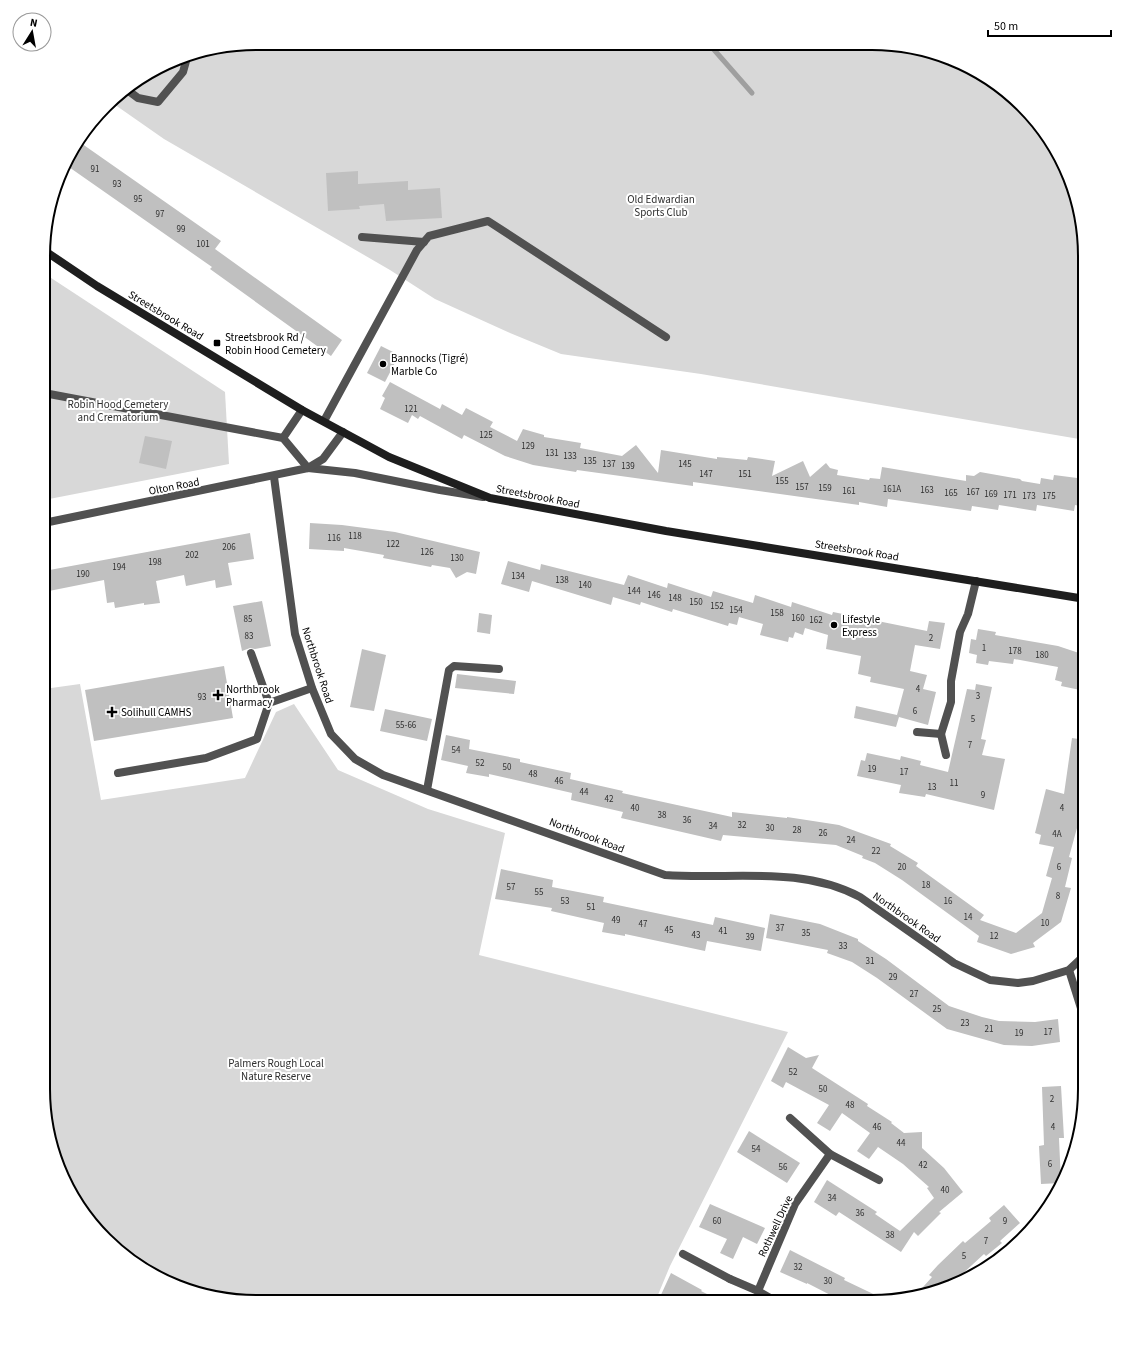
<svg xmlns="http://www.w3.org/2000/svg" width="1128" height="1345" font-family="'Source Sans 3',sans-serif">
	<style>
		.green { fill: #d8d8d8 }
		.lines { fill: none; stroke-linecap: round; stroke-linejoin: round }
		.stream { stroke: #9f9f9f; stroke-width: 5 }
		.building { fill: #c0c0c0 }
		.service { stroke: #515151; stroke-width: 8 }
		.minor { stroke: #515151; stroke-width: 8 }
		.tertiary { stroke: #515151; stroke-width: 8 }
		.secondary { stroke: #1e1e1e; stroke-width: 8 }
		.poi-dot { fill: #000; stroke: #fff; stroke-width: 1.5 }
		.labels { text-anchor: middle; stroke-width: 4; stroke-linejoin: round; paint-order: stroke }
		.number-label { font-size: 9px; fill: #303030 }
		.park-label { font-size: 11px; fill: #2f2f2f; stroke: #fff }
		.street-label { font-size: 11px; fill: #000; stroke: #fff }
		.poi-label { font-size: 11px; fill: #000; stroke: #fff; text-anchor: start }
		.rim { fill: none; stroke: #000; stroke-width: 2 }
	</style>
	<rect width="100%" height="100%" fill="#fff"/>
	<g class="green">
		<polygon points="256,43 900,45 954,59 991,79 1032,115 1056,149 1078,200 1085,255 1085,440 701,374 561,354 510,333 435,299 390,270 164,139 111,102 116,96 187,54"/>
		<polygon points="45,274 225,392 229,464 44,500"/>
		<polygon points="80,684 101,800 245,778 276,712 294,704 338,770 428,809 505,833 479,955 788,1032 670,1266 655,1302 241,1302 187,1291 149,1273 105,1240 72,1196 50,1145 43,1090 44,689"/>
	</g>
	<g class="lines">
		<polyline class="stream" points="709,44 752,93"/>
	</g>
	<g class="building">
		<polygon points="78,141 221,241 215,249 342,340 331,356 210,269 212,267 66,165 71,150"/>
		<polygon points="358,171 358,184 408,181 408,190 440,188 442,218 386,221 384,204 359,206 360,209 328,211 326,173"/>
		<polygon points="381,346 399,355 385,382 367,373"/>
		<polygon points="390,382 440,409 442,404 462,415 466,408 493,422 490,427 517,441 523,429 544,435 544,437 581,443 580,448 622,456 636,445 658,473 661,450 717,459 717,457 747,460 748,457 775,461 772,476 803,461 810,477 826,463 830,468 838,470 837,475 869,480 870,478 880,479 882,467 966,481 966,475 974,476 980,472 1020,479 1022,481 1040,484 1041,478 1053,480 1054,475 1085,479 1085,507 1075,505 1074,511 1037,505 1036,511 999,505 998,510 972,506 971,511 888,499 887,507 859,502 859,505 693,482 693,486 577,470 576,472 533,465 505,456 464,435 462,439 420,416 418,419 412,415 408,423 380,409 385,398 382,396"/>
		<polygon points="145,436 172,441 166,469 139,463"/>
		<polygon points="310,523 342,525 395,532 480,552 476,574 467,572 456,578 450,568 432,565 431,567 383,558 384,555 344,548 344,551 309,549"/>
		<polygon points="250,533 254,559 228,563 232,585 216,588 215,580 186,586 184,575 156,581 160,603 144,605 144,603 115,608 114,602 107,603 104,580 44,592 44,571"/>
		<polygon points="508,561 540,570 541,564 624,585 628,575 667,588 668,583 711,597 713,591 753,603 755,595 791,607 792,602 832,615 833,612 927,631 929,621 945,623 940,649 915,645 910,671 927,675 923,689 936,692 928,725 899,717 896,727 854,718 856,706 897,715 904,689 870,682 871,677 858,674 861,656 826,649 828,635 805,628 803,635 795,632 793,638 789,637 788,642 760,635 763,624 739,617 737,625 729,623 728,626 673,609 672,612 641,602 640,605 613,597 611,605 532,581 529,592 501,584"/>
		<polygon points="262,601 271,646 255,649 250,648 242,651 233,606"/>
		<polygon points="479,613 492,615 490,634 477,632"/>
		<polygon points="978,629 996,632 995,635 1058,646 1085,655 1085,691 1061,686 1062,682 1055,680 1058,667 1014,659 1013,664 989,661 988,665 976,663 977,655 969,653 971,639 976,640"/>
		<polygon points="362,649 386,655 374,711 350,707"/>
		<polygon points="224,666 233,718 94,741 85,690"/>
		<polygon points="457,674 516,681 514,694 455,688"/>
		<polygon points="976,684 992,687 981,739 986,740 982,755 1005,759 994,810 926,794 925,797 899,793 901,785 857,776 861,760 865,761 867,753 900,760 901,756 921,761 920,765 948,772 967,689 975,690"/>
		<polygon points="385,709 432,719 427,741 380,731"/>
		<polygon points="446,735 470,740 469,749 520,759 520,762 571,773 570,779 623,791 622,793 732,817 732,812 787,818 787,817 839,825 891,844 890,846 918,863 916,866 984,915 980,920 1016,933 1042,913 1052,878 1046,876 1054,847 1039,844 1041,835 1035,833 1046,789 1064,794 1072,738 1085,740 1085,799 1069,857 1072,858 1065,887 1071,888 1061,922 1033,943 1035,947 1011,954 977,942 979,936 902,880 875,863 862,858 863,856 836,845 723,835 721,841 621,818 623,812 571,800 572,793 489,774 489,777 466,773 468,766 441,760"/>
		<polygon points="501,869 553,880 552,887 604,897 603,902 713,925 715,917 765,928 761,951 707,941 705,951 625,934 625,936 602,932 604,923 551,911 552,908 495,899"/>
		<polygon points="770,914 820,924 858,939 858,941 886,959 949,1006 982,1017 999,1021 1035,1022 1058,1019 1060,1042 1032,1046 1004,1045 947,1029 877,978 852,962 827,953 828,950 766,938"/>
		<polygon points="788,1047 806,1058 819,1055 812,1068 868,1104 867,1106 892,1122 891,1123 904,1133 922,1132 922,1148 944,1168 963,1192 939,1212 941,1213 918,1236 914,1232 901,1252 839,1212 836,1216 814,1202 827,1180 877,1212 875,1214 900,1231 934,1198 927,1188 929,1187 903,1164 878,1147 869,1159 857,1151 870,1133 842,1113 830,1131 817,1123 829,1105 786,1082 783,1088 771,1081"/>
		<polygon points="1061,1086 1064,1138 1059,1138 1061,1183 1041,1184 1039,1146 1044,1145 1042,1087"/>
		<polygon points="749,1131 800,1163 787,1183 737,1152"/>
		<polygon points="710,1204 765,1228 757,1244 743,1237 733,1259 720,1253 727,1239 699,1227"/>
		<polygon points="1004,1205 1020,1223 1000,1241 1002,1243 986,1256 984,1254 959,1277 963,1280 940,1291 915,1296 932,1277 929,1275 938,1265 963,1241 965,1243 991,1221 989,1218"/>
		<polygon points="790,1250 845,1278 844,1280 888,1301 844,1302 807,1283 807,1284 780,1272"/>
		<polygon points="671,1273 702,1290 701,1291 723,1302 669,1302 660,1297"/>
	</g>
	<g class="lines">
		<g class="service">
			<polyline points="126,89 138,98 158,102 183,72 188,54"/>
			<polyline points="362,237 424,242"/>
			<polyline points="44,393 283,438 308,468"/>
			<polyline points="324,421 417,250 429,236 488,221 666,337"/>
			<polyline points="283,438 302,410"/>
			<polyline points="269,703 312,688"/>
			<polyline points="118,773 206,758 257,739 269,703 251,653"/>
			<polyline points="427,790 449,670 454,666 499,669"/>
			<polyline points="683,1254 730,1279"/>
		</g>
		<g class="minor">
			<path d="M274 477 295 634 312 688 331 734 355 759 383 775 665 875C730 880 800 865 860 897L954 963 990 980 1018 983 1033 981 1069 970 1085 955"/>
			<polyline points="917,732 941,734 951,702 951,681 960,632 968,614 976,581"/>
			<polyline points="941,734 946,755"/>
			<polyline points="1069,970 1085,1021"/>
			<polyline points="790,1118 830,1154"/>
			<polyline points="730,1279 758,1291 795,1204 830,1154 879,1180"/>
			<polyline points="758,1291 777,1302"/>
		</g>
		<g class="tertiary">
			<polyline points="308,468 355,473 440,490 483,497"/>
			<polyline points="44,523 308,468 323,459 343,432"/>
		</g>
		<polyline class="secondary" points="45,251 97,286 302,410 389,457 490,498 666,531 1085,599"/>
	</g>
	<g class="poi-dot">
		<rect x="213" y="339" width="8" height="8" rx="2"/>
		<circle cx="383" cy="364" r="4"/>
		<circle cx="834" cy="625" r="4"/>
		<path d="M216 689h4v4h4v4h-4v4h-4v-4h-4v-4h4z"/>
		<path d="M110 706h4v4h4v4h-4v4h-4v-4h-4v-4h4z"/>
	</g>
	<g class="labels">
		<g class="number-label">
			<text x="95" y="172">91</text>
			<text x="117" y="187">93</text>
			<text x="138" y="202">95</text>
			<text x="160" y="217">97</text>
			<text x="181" y="232">99</text>
			<text x="203" y="247">101</text>
			<text x="411" y="412">121</text>
			<text x="486" y="438">125</text>
			<text x="528" y="449">129</text>
			<text x="552" y="456">131</text>
			<text x="570" y="459">133</text>
			<text x="590" y="464">135</text>
			<text x="609" y="467">137</text>
			<text x="685" y="467">145</text>
			<text x="628" y="469">139</text>
			<text x="706" y="477">147</text>
			<text x="745" y="477">151</text>
			<text x="782" y="484">155</text>
			<text x="802" y="490">157</text>
			<text x="825" y="491">159</text>
			<text x="892" y="492">161A</text>
			<text x="927" y="493">163</text>
			<text x="849" y="494">161</text>
			<text x="973" y="495">167</text>
			<text x="951" y="496">165</text>
			<text x="991" y="497">169</text>
			<text x="1010" y="498">171</text>
			<text x="1029" y="499">173</text>
			<text x="1049" y="499">175</text>
			<text x="355" y="539">118</text>
			<text x="334" y="541">116</text>
			<text x="393" y="547">122</text>
			<text x="229" y="550">206</text>
			<text x="427" y="555">126</text>
			<text x="192" y="558">202</text>
			<text x="457" y="561">130</text>
			<text x="155" y="565">198</text>
			<text x="119" y="570">194</text>
			<text x="83" y="577">190</text>
			<text x="518" y="579">134</text>
			<text x="562" y="583">138</text>
			<text x="585" y="588">140</text>
			<text x="634" y="594">144</text>
			<text x="654" y="598">146</text>
			<text x="675" y="601">148</text>
			<text x="696" y="605">150</text>
			<text x="717" y="609">152</text>
			<text x="736" y="613">154</text>
			<text x="777" y="616">158</text>
			<text x="798" y="621">160</text>
			<text x="248" y="622">85</text>
			<text x="816" y="623">162</text>
			<text x="249" y="639">83</text>
			<text x="931" y="641">2</text>
			<text x="984" y="651">1</text>
			<text x="1015" y="654">178</text>
			<text x="1042" y="658">180</text>
			<text x="918" y="692">4</text>
			<text x="978" y="699">3</text>
			<text x="202" y="700">93</text>
			<text x="915" y="714">6</text>
			<text x="973" y="722">5</text>
			<text x="406" y="728">55-66</text>
			<text x="970" y="748">7</text>
			<text x="456" y="753">54</text>
			<text x="480" y="766">52</text>
			<text x="507" y="770">50</text>
			<text x="872" y="772">19</text>
			<text x="904" y="775">17</text>
			<text x="533" y="777">48</text>
			<text x="559" y="784">46</text>
			<text x="954" y="786">11</text>
			<text x="932" y="790">13</text>
			<text x="584" y="795">44</text>
			<text x="983" y="798">9</text>
			<text x="609" y="802">42</text>
			<text x="635" y="811">40</text>
			<text x="1062" y="811">4</text>
			<text x="662" y="818">38</text>
			<text x="687" y="823">36</text>
			<text x="742" y="828">32</text>
			<text x="713" y="829">34</text>
			<text x="770" y="831">30</text>
			<text x="797" y="833">28</text>
			<text x="823" y="836">26</text>
			<text x="1057" y="837">4A</text>
			<text x="851" y="843">24</text>
			<text x="876" y="854">22</text>
			<text x="902" y="870">20</text>
			<text x="1059" y="870">6</text>
			<text x="926" y="888">18</text>
			<text x="511" y="890">57</text>
			<text x="539" y="895">55</text>
			<text x="1058" y="899">8</text>
			<text x="565" y="904">53</text>
			<text x="948" y="904">16</text>
			<text x="591" y="910">51</text>
			<text x="968" y="920">14</text>
			<text x="616" y="923">49</text>
			<text x="1045" y="926">10</text>
			<text x="643" y="927">47</text>
			<text x="780" y="931">37</text>
			<text x="669" y="933">45</text>
			<text x="723" y="934">41</text>
			<text x="806" y="936">35</text>
			<text x="696" y="938">43</text>
			<text x="994" y="939">12</text>
			<text x="750" y="940">39</text>
			<text x="843" y="949">33</text>
			<text x="870" y="964">31</text>
			<text x="893" y="980">29</text>
			<text x="914" y="997">27</text>
			<text x="937" y="1012">25</text>
			<text x="965" y="1026">23</text>
			<text x="989" y="1032">21</text>
			<text x="1048" y="1035">17</text>
			<text x="1019" y="1036">19</text>
			<text x="793" y="1075">52</text>
			<text x="823" y="1092">50</text>
			<text x="1052" y="1102">2</text>
			<text x="850" y="1108">48</text>
			<text x="877" y="1130">46</text>
			<text x="1053" y="1130">4</text>
			<text x="901" y="1146">44</text>
			<text x="756" y="1152">54</text>
			<text x="1050" y="1167">6</text>
			<text x="923" y="1168">42</text>
			<text x="783" y="1170">56</text>
			<text x="945" y="1193">40</text>
			<text x="832" y="1201">34</text>
			<text x="860" y="1216">36</text>
			<text x="717" y="1224">60</text>
			<text x="1005" y="1224">9</text>
			<text x="890" y="1238">38</text>
			<text x="986" y="1244">7</text>
			<text x="964" y="1259">5</text>
			<text x="798" y="1270">32</text>
			<text x="828" y="1284">30</text>
		</g>
		<g class="park-label">
			<text x="661" y="203">Old Edwardian<tspan x="661" dy="13">Sports Club</tspan></text>
			<text x="118" y="408">Robin Hood Cemetery<tspan x="118" dy="13">and Crematorium</tspan></text>
			<text x="276" y="1067">Palmers Rough Local<tspan x="276" dy="13">Nature Reserve</tspan></text>
		</g>
		<g class="street-label">
			<text transform="translate(166 315) rotate(31)" y="4">Streetsbrook Road</text>
			<text transform="translate(174 486) rotate(-11)" y="4">Olton Road</text>
			<text transform="translate(538 496) rotate(11)" y="4">Streetsbrook Road</text>
			<text transform="translate(857 550) rotate(9)" y="4">Streetsbrook Road</text>
			<text transform="translate(318 665) rotate(72)" y="4">Northbrook Road</text>
			<text transform="translate(587 835) rotate(21)" y="4">Northbrook Road</text>
			<text transform="translate(907 917) rotate(35)" y="4">Northbrook Road</text>
			<text transform="translate(775 1226) rotate(-65)" y="4">Rothwell Drive</text>
		</g>
		<g class="poi-label">
			<text x="225" y="341">Streetsbrook Rd /<tspan x="225" dy="13">Robin Hood Cemetery</tspan></text>
			<text x="391" y="362">Bannocks (Tigré)<tspan x="391" dy="13">Marble Co</tspan></text>
			<text x="842" y="623">Lifestyle<tspan x="842" dy="13">Express</tspan></text>
			<text x="226" y="693">Northbrook<tspan x="226" dy="13">Pharmacy</tspan></text>
			<text x="121" y="716">Solihull CAMHS</text>
		</g>
	</g>
	<path d="M0 0H1128V1345H0ZM256 50H872A206 206 0 0 1 1078 256V1089A206 206 0 0 1 872 1295H256A206 206 0 0 1 50 1089V256A206 206 0 0 1 256 50Z" fill="#fff" fill-rule="evenodd"/>
	<path class="rim" d="M256 50H872A206 206 0 0 1 1078 256V1089A206 206 0 0 1 872 1295H256A206 206 0 0 1 50 1089V256A206 206 0 0 1 256 50Z"/>
	<g transform="translate(32 32) rotate(11)"><circle r="19" fill="#ffffff" stroke="#999999"/>
	<path d="M0-3L7 15L0 10L-7 15Z" fill="#000000"/>
	<text y="-6" font-size="11" font-weight="bold" text-anchor="middle" fill="#000000">N</text>
	</g>
	<path d="M988 30v6h123v-6" fill="none" stroke="#000000" stroke-width="2"/>
	<text x="994" y="30" font-size="12" fill="#000000" stroke="#ffffff" stroke-width="3" paint-order="stroke">50 m</text>
</svg>
